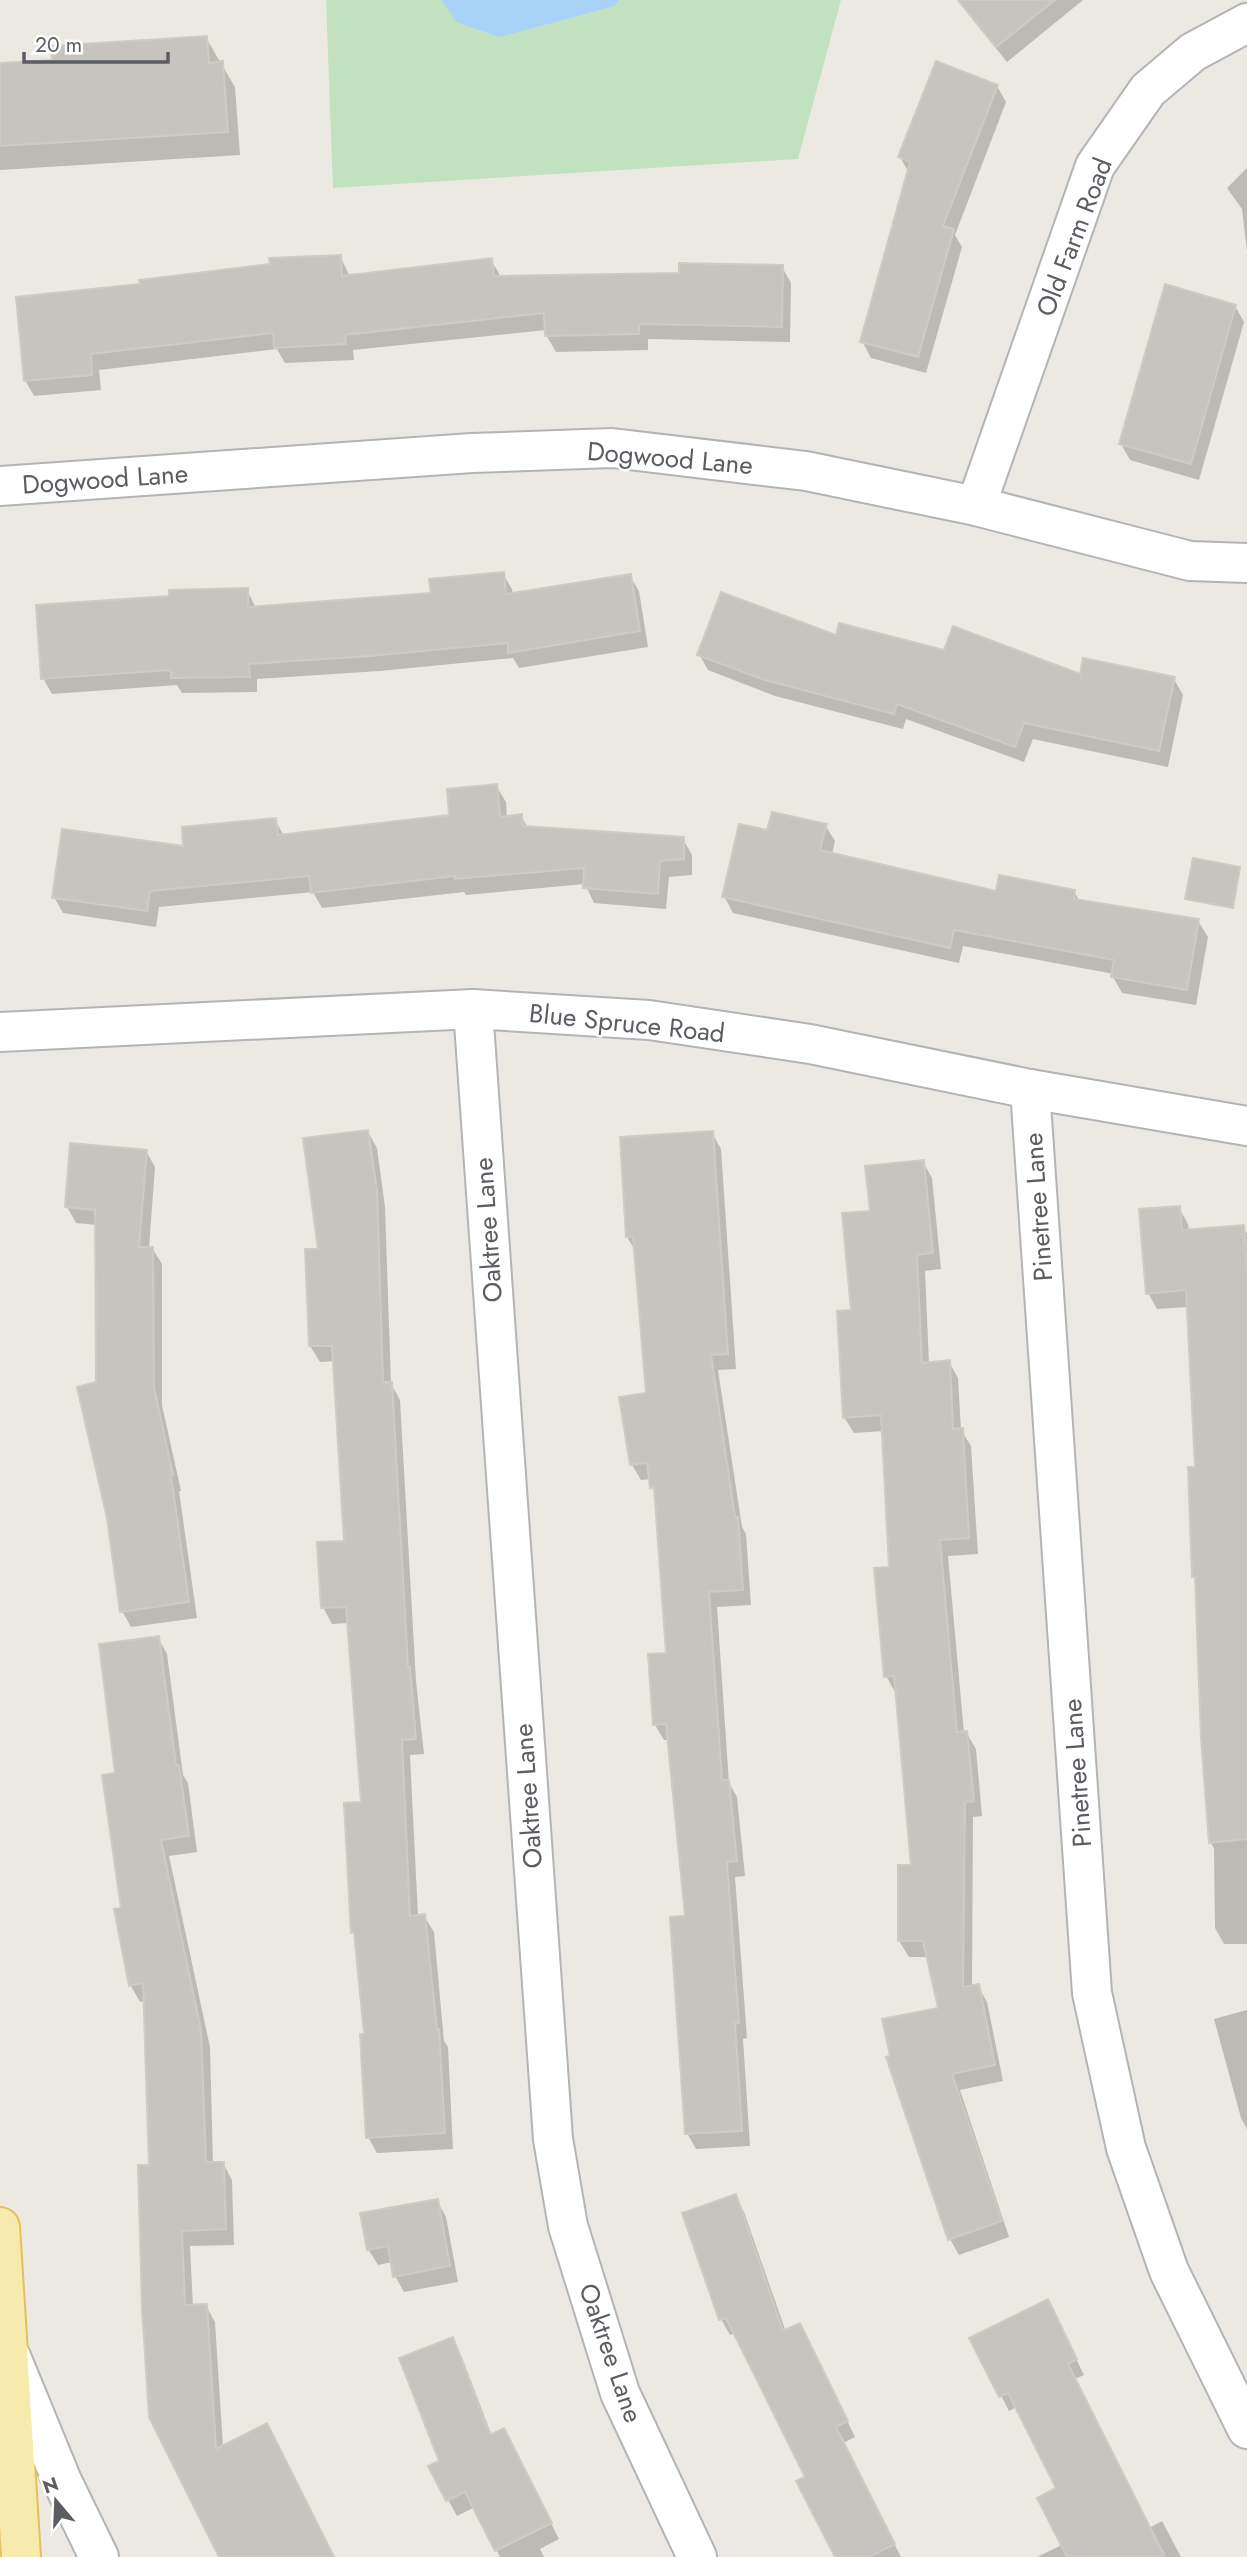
<svg xmlns="http://www.w3.org/2000/svg" width="1247" height="2557" font-family="Jost,sans-serif">
	<style>
		.green { fill: #c1e1c1 }
		.water { fill: #a8d3f6 }
		.shadow { fill: #0003 }
		.building { fill: #c7c4bf; stroke: #d0cbc1; stroke-width: 2 }
		.lines { fill: none; stroke-linecap: round; stroke-linejoin: round }
		.minor-casing { stroke: #b2b4b8; stroke-width: 42 }
		.tertiary-casing { stroke: #b2b4b8; stroke-width: 42 }
		.primary-casing { stroke: #e2c064; stroke-width: 42 }
		.minor { stroke: #fff; stroke-width: 38 }
		.tertiary { stroke: #fff; stroke-width: 38 }
		.primary { stroke: #f6ebac; stroke-width: 38 }
		.labels { text-anchor: middle; stroke-width: 5; stroke-linejoin: round; paint-order: stroke }
		.street-label { font-size: 26px; fill: #5a5d61; stroke: #fff }
	</style>
	<rect width="100%" height="100%" fill="#ece9e2"/>
	<polygon class="green" points="326,0 841,0 798,159 333,188"/>
	<polygon class="water" points="442,0 619,0 614,6 500,37 456,22"/>
	<g class="shadow">
		<polygon points="960,0 1083,0 1007,62 969,15"/>
		<polygon points="206,38 235,87 240,155 0,170 0,65 54,61"/>
		<polygon points="997,86 1006,102 955,235 962,247 926,373 871,358 862,341 909,173 900,157"/>
		<polygon points="1247,168 1247,251 1242,209 1227,188"/>
		<polygon points="340,256 350,277 491,260 501,277 681,274 782,267 791,283 790,342 648,339 648,350 556,352 546,335 546,330 353,350 354,360 285,363 277,349 99,370 101,390 34,396 25,380 142,286"/>
		<polygon points="1235,306 1244,322 1199,480 1130,460 1121,444"/>
		<polygon points="503,574 512,589 513,595 630,576 639,591 648,647 519,668 513,658 380,671 257,679 257,692 182,693 177,685 52,694 43,678 171,597 247,590 256,608 432,595"/>
		<polygon points="838,637 1081,676 1174,679 1183,695 1168,767 1033,739 1024,762 906,719 903,729 775,696 708,670 699,654"/>
		<polygon points="496,786 506,802 507,818 521,816 528,828 683,839 692,855 692,875 669,877 666,909 594,903 585,884 466,895 464,892 322,908 313,892 159,907 156,927 63,913 54,897 185,848 275,820 284,836 451,817"/>
		<polygon points="825,825 835,841 832,854 998,893 1074,892 1080,901 1198,921 1208,937 1196,1005 1122,993 1113,977 1114,974 963,946 959,963 733,913 724,896 768,832"/>
		<polygon points="368,1132 377,1148 385,1207 391,1384 400,1400 416,1681 424,1754 410,1755 418,1916 424,1916 434,1932 444,2041 448,2047 453,2149 377,2153 368,2137 366,2035 357,1939 353,1932 363,1804 349,1623 332,1624 323,1607 345,1542 334,1361 320,1362 310,1346 320,1250"/>
		<polygon points="712,1133 721,1149 736,1369 718,1370 742,1527 746,1534 751,1605 717,1607 729,1783 737,1797 745,1876 735,1877 747,2038 743,2039 750,2146 696,2149 687,2133 687,1918 669,1740 664,1740 655,1725 668,1654 657,1496 651,1479 641,1480 632,1465 621,1398 648,1394 636,1252 627,1237"/>
		<polygon points="146,1151 155,1167 149,1248 152,1248 162,1264 162,1405 181,1491 179,1491 197,1618 131,1627 122,1611 98,1384 97,1225 76,1223 67,1207"/>
		<polygon points="923,1162 932,1178 941,1269 925,1271 929,1364 949,1362 958,1378 961,1430 971,1446 978,1554 948,1556 964,1733 966,1732 976,1749 982,1816 973,1817 972,1987 978,1986 987,2002 1003,2081 960,2090 1009,2237 959,2255 950,2239 940,2009 929,1957 909,1957 899,1941 913,1867 897,1692 895,1692 886,1676 891,1568 884,1431 854,1433 844,1417 853,1312 872,1213"/>
		<polygon points="1179,1208 1188,1224 1189,1231 1243,1227 1247,1234 1247,1944 1224,1944 1215,1928 1214,1848 1210,1842 1197,1583 1194,1576 1197,1468 1188,1307 1157,1309 1148,1293"/>
		<polygon points="158,1638 167,1654 183,1775 188,1783 197,1852 169,1856 210,2047 213,2164 223,2163 232,2180 234,2245 190,2246 193,2307 206,2306 215,2322 223,2447 334,2557 223,2557 150,2166 145,2001 140,2002 131,1986 116,1911 123,1909 117,1775"/>
		<polygon points="1247,2010 1247,2129 1241,2118 1214,2019"/>
		<polygon points="735,2196 744,2212 786,2332 808,2340 855,2437 843,2443 901,2557 837,2557 807,2478 735,2333 730,2335 721,2319"/>
		<polygon points="437,2201 446,2217 458,2282 404,2292 395,2276 393,2262 378,2265 368,2249"/>
		<polygon points="1055,2316 1084,2375 1075,2379 1149,2528 1162,2521 1181,2557 1037,2557 1062,2545 1058,2489 1017,2407 1009,2411 972,2338"/>
		<polygon points="452,2339 461,2355 492,2436 512,2446 559,2539 540,2549 544,2557 500,2557 475,2507 457,2516 448,2500 441,2462"/>
	</g>
	<g class="building">
		<polygon points="958,0 1055,0 996,47"/>
		<polygon points="207,36 209,63 223,61 228,132 0,146 0,63 52,60 51,46"/>
		<polygon points="936,61 998,85 943,226 954,229 918,357 860,342 910,162 898,157"/>
		<polygon points="341,255 342,276 492,258 494,276 679,273 679,263 783,265 782,327 639,324 639,334 545,336 544,313 345,335 346,344 274,348 273,333 91,354 92,375 24,381 16,297 140,284 139,280 270,264 269,258"/>
		<polygon points="1165,284 1236,305 1191,464 1119,444"/>
		<polygon points="504,572 506,594 631,574 640,631 508,653 508,643 370,656 249,664 250,677 171,678 171,670 41,679 36,605 169,596 169,590 248,588 248,607 431,593 429,579"/>
		<polygon points="721,592 836,635 839,623 944,650 953,626 1080,674 1083,658 1175,677 1159,751 1024,723 1015,747 897,704 894,714 765,680 697,655"/>
		<polygon points="497,784 500,817 522,814 523,826 684,837 684,859 660,861 658,894 583,888 584,868 455,879 455,876 311,893 309,876 150,891 147,911 52,898 62,829 183,846 182,827 276,818 278,835 449,815 447,789"/>
		<polygon points="772,812 827,824 820,850 996,891 999,875 1075,890 1074,899 1199,919 1187,990 1111,977 1114,960 954,930 950,948 722,897 739,824 767,830"/>
		<polygon points="1193,858 1240,867 1233,908 1185,899"/>
		<polygon points="368,1130 377,1190 383,1382 392,1382 408,1667 410,1667 416,1739 402,1740 410,1916 425,1914 437,2030 439,2029 445,2133 366,2138 360,2034 364,2034 354,1932 351,1933 344,1803 361,1802 346,1607 321,1608 317,1542 344,1541 332,1346 309,1346 305,1249 318,1249 303,1138"/>
		<polygon points="713,1131 728,1354 711,1355 735,1517 738,1517 743,1590 709,1592 722,1780 729,1780 737,1861 727,1862 739,2023 735,2023 742,2131 685,2134 670,1917 685,1916 666,1724 653,1725 648,1654 666,1653 654,1487 650,1488 647,1463 630,1465 619,1397 646,1393 633,1237 626,1237 620,1137"/>
		<polygon points="70,1143 147,1150 139,1247 153,1247 154,1388 173,1475 171,1475 189,1602 120,1612 107,1518 77,1387 96,1382 95,1210 65,1207"/>
		<polygon points="924,1160 933,1253 917,1255 922,1363 950,1360 953,1429 963,1428 969,1538 940,1540 957,1732 967,1731 974,1801 965,1802 963,1987 979,1984 995,2065 952,2074 1002,2221 948,2240 886,2057 890,2056 882,2019 938,2008 923,1941 898,1941 898,1865 911,1865 894,1676 884,1677 874,1568 889,1567 881,1415 843,1418 837,1311 851,1310 842,1213 870,1211 865,1166"/>
		<polygon points="1180,1206 1182,1230 1244,1225 1247,1267 1247,1839 1209,1843 1201,1738 1195,1577 1192,1577 1188,1467 1195,1467 1186,1290 1146,1294 1139,1209"/>
		<polygon points="159,1636 176,1765 179,1765 189,1836 161,1840 201,2030 206,2162 224,2162 226,2229 182,2231 185,2305 207,2304 216,2449 267,2423 334,2557 219,2557 149,2417 142,2308 138,2165 149,2165 143,1983 129,1986 114,1909 121,1908 102,1775 115,1773 99,1644"/>
		<polygon points="736,2194 783,2331 800,2323 848,2421 836,2427 895,2544 869,2557 835,2557 796,2481 805,2477 726,2318 719,2320 682,2213"/>
		<polygon points="438,2199 450,2266 393,2277 388,2246 367,2250 360,2213"/>
		<polygon points="1048,2299 1077,2359 1068,2364 1165,2557 1067,2557 1037,2498 1056,2488 1008,2393 999,2397 969,2338"/>
		<polygon points="453,2337 490,2435 504,2428 552,2523 495,2551 465,2492 446,2501 428,2466 439,2461 399,2358"/>
	</g>
	<g class="lines">
		<g class="minor-casing">
			<g id="minor">
				<polyline points="0,486 472,453 612,448 806,471 976,506 1190,561 1247,563"/>
				<polyline points="976,506 1095,166 1148,90 1193,52 1247,23"/>
				<polyline points="473,1009 553,2139 568,2226 620,2393 697,2557"/>
				<polyline points="0,1032 473,1009 649,1020 810,1044 1030,1089 1247,1126"/>
				<polyline points="1030,1089 1092,1993 1126,2148 1169,2271 1247,2429"/>
			</g>
		</g>
		<g class="tertiary-casing">
			<polyline id="tertiary" points="11,2357 62,2481 99,2557"/>
		</g>
		<g class="primary-casing">
			<polyline id="primary" points="0,2227 21,2557"/>
		</g>
		<use href="#minor" class="minor"/>
		<use href="#tertiary" class="tertiary"/>
		<use href="#primary" class="primary"/>
	</g>
	<g class="labels">
		<g class="street-label">
			<text transform="translate(1074 237) rotate(-69)" y="9">Old Farm Road</text>
			<text transform="translate(670 458) rotate(5)" y="9">Dogwood Lane</text>
			<text transform="translate(105 479) rotate(-4)" y="9">Dogwood Lane</text>
			<text transform="translate(627 1023) rotate(6)" y="9">Blue Spruce Road</text>
			<text transform="translate(1038 1207) rotate(-94)" y="9">Pinetree Lane</text>
			<text transform="translate(488 1230) rotate(-94)" y="9">Oaktree Lane</text>
			<text transform="translate(1077 1773) rotate(-94)" y="9">Pinetree Lane</text>
			<text transform="translate(528 1796) rotate(-94)" y="9">Oaktree Lane</text>
			<text transform="translate(611 2353) rotate(71)" y="9">Oaktree Lane</text>
		</g>
	</g>
	<g transform="translate(56 2501) rotate(341)" stroke="#ffffff" stroke-width="5" paint-order="stroke">
	<path d="M0-5L12 26L0 18L-12 26Z" fill="#5a5d61"/>
	<text y="-10" font-size="19" font-weight="bold" text-anchor="middle" fill="#5a5d61">N</text>
	</g>
	<path d="M24 52v10h144v-10" fill="none" stroke="#5a5d61" stroke-width="3.5"/>
	<text x="35" y="52" font-size="21" fill="#5a5d61" stroke="#ffffff" stroke-width="5" paint-order="stroke">20 m</text>
</svg>
